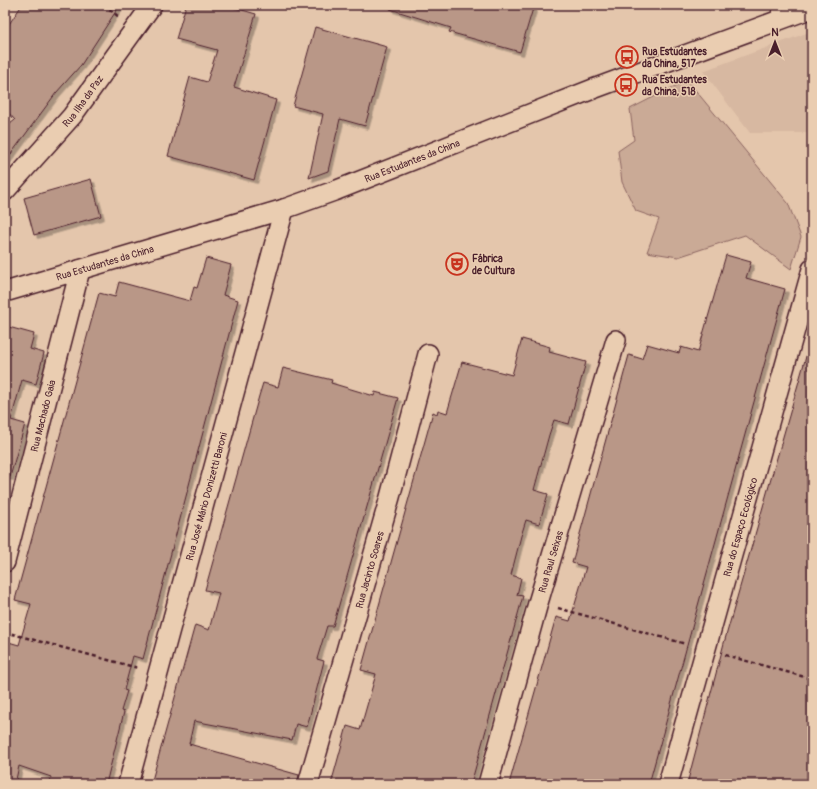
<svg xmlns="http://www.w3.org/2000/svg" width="817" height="789" font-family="Pangolin,sans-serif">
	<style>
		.built { fill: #d7b8a1 }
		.green { fill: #caaa96; stroke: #8a6460 }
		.building { fill: #b99787; stroke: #4a1f2b; filter: url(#shadow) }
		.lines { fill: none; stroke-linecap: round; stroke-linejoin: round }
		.service-casing { stroke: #4a1f2b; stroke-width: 13 }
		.minor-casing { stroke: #4a1f2b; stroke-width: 22 }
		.path { stroke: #4a1f2b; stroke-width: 2.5; stroke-dasharray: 4 3; stroke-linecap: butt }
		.service { stroke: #eacdb1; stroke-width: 10 }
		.minor { stroke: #eacdb1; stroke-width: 19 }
		.labels { text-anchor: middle; stroke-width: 3; stroke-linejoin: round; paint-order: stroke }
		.poi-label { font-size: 10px; font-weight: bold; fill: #4a1f2b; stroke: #eacdb1; text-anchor: start }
		.street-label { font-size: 10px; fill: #4a1f2b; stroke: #eacdb1 }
	</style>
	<defs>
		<filter id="shadow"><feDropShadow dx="3.5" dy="3.5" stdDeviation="0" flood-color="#0004"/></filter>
	</defs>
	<rect width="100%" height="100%" fill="#e4c6ac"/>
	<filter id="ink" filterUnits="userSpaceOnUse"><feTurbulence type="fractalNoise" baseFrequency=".025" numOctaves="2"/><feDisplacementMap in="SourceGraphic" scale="8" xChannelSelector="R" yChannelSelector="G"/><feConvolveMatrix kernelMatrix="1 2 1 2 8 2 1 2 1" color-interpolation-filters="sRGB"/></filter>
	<g filter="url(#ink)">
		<polygon class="built" points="812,31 812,133 750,133 703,71"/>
		<polygon class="green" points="687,80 788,203 801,237 791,269 745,235 678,257 647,252 659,219 636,211 622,182 618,151 634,140 630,109"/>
		<g class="building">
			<polygon points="22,5 120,5 81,65 56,93 5,162 5,128 15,120 5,109 5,30"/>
			<polygon points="186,5 225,5 256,14 234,87 276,100 254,180 168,156 190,77 207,82 217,50 176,39"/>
			<polygon points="391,5 534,5 520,52 449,32 451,28 390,9"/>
			<polygon points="315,27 387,47 365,126 340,119 328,171 309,178 323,114 293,106"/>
			<polygon points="91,179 101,216 34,235 24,198"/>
			<polygon points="726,255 751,262 746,278 785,289 649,784 509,784 556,617 570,621 586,567 572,563 629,355 642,359 647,344 679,353 681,347 698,352"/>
			<polygon points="206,258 231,265 223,295 238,300 143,659 133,656 124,690 127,691 121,711 124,712 106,784 49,784 51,777 19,766 15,784 5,784 5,641 19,645 31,604 15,600 99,293 115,297 119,282 190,301 194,287 197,288"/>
			<polygon points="5,326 34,334 30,349 44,353 36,384 22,380 11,420 25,424 10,477 5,476"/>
			<polygon points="522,339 550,347 549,352 586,362 569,424 554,420 549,435 534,490 548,494 539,524 526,520 521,536 511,575 521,578 517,595 523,596 471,784 331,784 347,726 360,730 376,674 361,670 433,412 437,414 438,410 447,413 462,362 512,375"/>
			<polygon points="807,353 812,354 812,784 687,784 724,643"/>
			<polygon points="283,368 332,380 331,383 374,396 375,392 398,398 333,626 327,626 317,659 324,661 307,727 296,724 292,740 194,721 189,744 299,775 297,784 151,784 195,625 209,630 219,593 205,590 259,396 263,383 278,387"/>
		</g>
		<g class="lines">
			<g class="service-casing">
				<polyline id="service" points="776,22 778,5"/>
			</g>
			<g class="minor-casing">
				<g id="minor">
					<path id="s1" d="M5 191 72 116 152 5"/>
					<path id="s2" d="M5 292 284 209 337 190 593 89 812 8"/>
					<path id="s3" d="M5 562 80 270"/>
					<path id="s4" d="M128 784 284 209"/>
					<path id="s5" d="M308 784 390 497 428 354"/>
					<path id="s6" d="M488 784 538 603 616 340"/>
					<path id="s7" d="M668 784 812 269"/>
				</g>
			</g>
			<g class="path">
				<polyline points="104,5 119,17"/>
				<polyline points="558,608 686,644"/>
				<polyline points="5,632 138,668"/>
				<polyline points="725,655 812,679"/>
			</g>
			<use href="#service" class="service"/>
			<use href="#minor" class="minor"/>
		</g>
	</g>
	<defs>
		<g id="bus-ring" transform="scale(1.15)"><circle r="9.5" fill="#eacdb1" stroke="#c8321e" stroke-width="1.5"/><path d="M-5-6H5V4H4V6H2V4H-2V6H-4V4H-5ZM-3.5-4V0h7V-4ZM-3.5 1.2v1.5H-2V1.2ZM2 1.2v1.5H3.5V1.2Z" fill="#c8321e"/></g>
		<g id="theatre-ring" transform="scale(1.15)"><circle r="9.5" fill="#eacdb1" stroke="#c8321e" stroke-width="1.5"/><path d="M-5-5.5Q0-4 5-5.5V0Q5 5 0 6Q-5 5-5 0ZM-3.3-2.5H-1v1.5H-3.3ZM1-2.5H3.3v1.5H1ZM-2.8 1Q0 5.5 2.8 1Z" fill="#c8321e"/></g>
	</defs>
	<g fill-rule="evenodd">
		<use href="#bus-ring" x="627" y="57"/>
		<use href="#bus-ring" x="626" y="85"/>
		<use href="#theatre-ring" x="457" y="264"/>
	</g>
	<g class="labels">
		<g class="poi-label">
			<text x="642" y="55">Rua Estudantes<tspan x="642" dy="12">da China, 517</tspan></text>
			<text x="642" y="83">Rua Estudantes<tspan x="642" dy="12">da China, 518</tspan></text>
			<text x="472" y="262">Fábrica<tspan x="472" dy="12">de Cultura</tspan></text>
		</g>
		<g class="street-label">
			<text dy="4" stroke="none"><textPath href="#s1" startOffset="119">Rua Ilha da Paz</textPath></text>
			<text dy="4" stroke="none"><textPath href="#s2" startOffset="428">Rua Estudantes da China</textPath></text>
			<text dy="4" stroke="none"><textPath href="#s2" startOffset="104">Rua Estudantes da China</textPath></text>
			<text dy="4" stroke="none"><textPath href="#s3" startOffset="151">Rua Machado Gaia</textPath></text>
			<text dy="4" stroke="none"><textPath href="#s4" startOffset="298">Rua José Mário Donizetti Baroni</textPath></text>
			<text dy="4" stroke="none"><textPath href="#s7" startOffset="267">Rua do Espaço Ecológico</textPath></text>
			<text dy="4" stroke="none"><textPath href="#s6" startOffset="231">Rua Raul Seixas</textPath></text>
			<text dy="4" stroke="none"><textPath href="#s5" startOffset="223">Rua Jacinto Soares</textPath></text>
		</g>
	</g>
	<rect width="817" height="789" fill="none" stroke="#eacdb1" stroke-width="20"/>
	<rect x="10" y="10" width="797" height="769" fill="none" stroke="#4a1f2b" stroke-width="1.5" filter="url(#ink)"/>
	<g transform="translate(775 42)" stroke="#eacdb1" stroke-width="3" paint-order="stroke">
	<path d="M0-3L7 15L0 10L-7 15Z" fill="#4a1f2b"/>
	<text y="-6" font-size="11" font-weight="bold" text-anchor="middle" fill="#4a1f2b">N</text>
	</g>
</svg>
